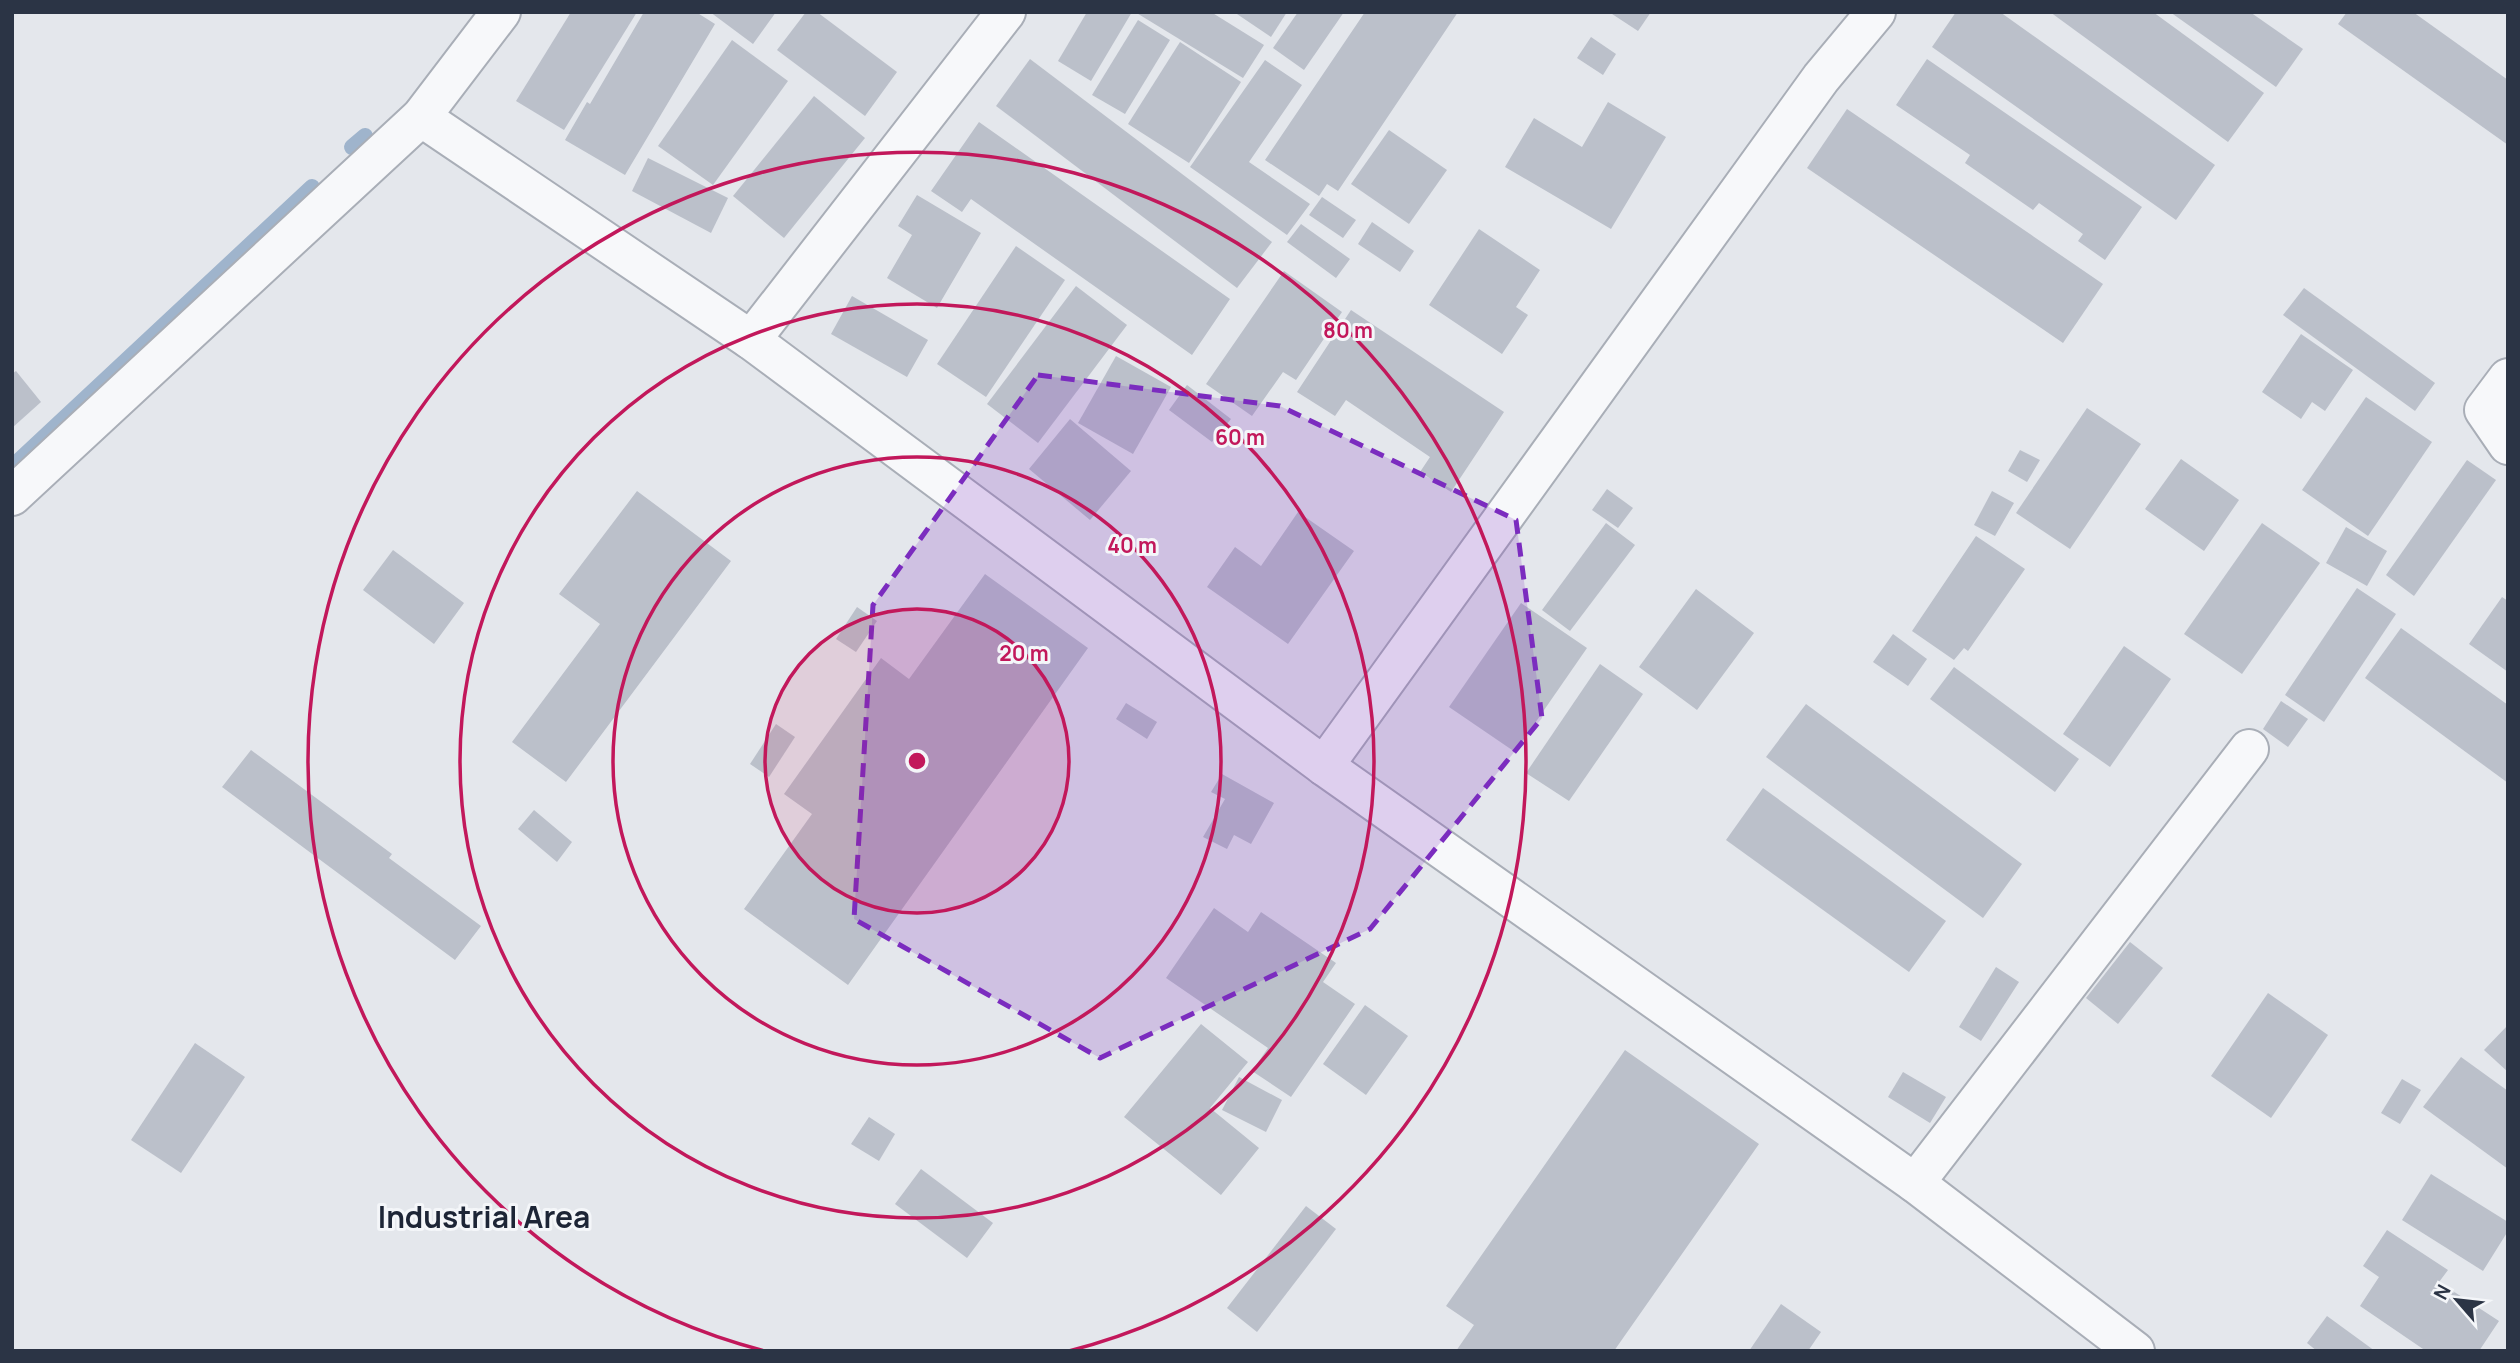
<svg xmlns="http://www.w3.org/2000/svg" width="2520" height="1363" font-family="Manrope,sans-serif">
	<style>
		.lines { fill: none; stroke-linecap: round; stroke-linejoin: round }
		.stream { stroke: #9fb4cc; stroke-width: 16 }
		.building { fill: #bbc0ca }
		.minor-casing { stroke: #a9aeb7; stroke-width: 42 }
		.minor { stroke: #f7f8fa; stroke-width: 38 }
		.marked { fill: #7b2cbf; fill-opacity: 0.2; stroke: #7b2cbf; stroke-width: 5; stroke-dasharray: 14 9; stroke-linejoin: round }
		.ring { fill: none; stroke: #c2185b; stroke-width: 3.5 }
		.labels { text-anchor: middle; stroke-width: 6; stroke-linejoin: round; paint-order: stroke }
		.district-label { font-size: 30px; font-weight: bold; fill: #1d2536; stroke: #f4f6f9 }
		.centre { fill: #c2185b; stroke: #f4f6f9; stroke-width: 3.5 }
		.ring-label { font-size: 21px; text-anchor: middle; font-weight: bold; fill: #c2185b; stroke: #f4f6f9; stroke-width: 6; stroke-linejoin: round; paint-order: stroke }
	</style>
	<rect width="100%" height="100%" fill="#e4e7ec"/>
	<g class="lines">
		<g class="stream">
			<polyline points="352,147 365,136"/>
			<polyline points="12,467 312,187"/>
		</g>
	</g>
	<g class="building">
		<polygon points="571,12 637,12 564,130 516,101"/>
		<polygon points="644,12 696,12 715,24 625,175 565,140 587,102 590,104"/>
		<polygon points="710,12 776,12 753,44"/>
		<polygon points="806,12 817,12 897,72 865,116 777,50"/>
		<polygon points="1087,12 1132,12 1091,81 1058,61"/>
		<polygon points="1135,12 1211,12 1264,45 1243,78"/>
		<polygon points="1234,12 1287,12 1271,37"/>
		<polygon points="1298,12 1344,12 1304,70 1273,48"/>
		<polygon points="1365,12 1458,12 1338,191 1327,184 1319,196 1265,160"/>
		<polygon points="1609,12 1651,12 1638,31"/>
		<polygon points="1956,12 2000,12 2215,165 2176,220 1932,47"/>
		<polygon points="2050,12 2153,12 2264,93 2228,142"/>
		<polygon points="2170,12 2250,12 2303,49 2276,87"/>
		<polygon points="2347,12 2413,12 2508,80 2508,145 2338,24"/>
		<polygon points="1138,20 1170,40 1125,114 1092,95"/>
		<polygon points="1591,37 1616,54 1603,75 1577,58"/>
		<polygon points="732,40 788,81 713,185 658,146"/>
		<polygon points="1180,42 1241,82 1189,163 1128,124"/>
		<polygon points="1030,59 1272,242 1237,288 996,106"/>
		<polygon points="1927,59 2142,207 2105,260 2078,241 2083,234 2039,203 2033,210 1965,163 1970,155 1896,105"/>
		<polygon points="1265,60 1302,85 1249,162 1310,204 1287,235 1190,167"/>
		<polygon points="814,96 865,138 784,238 733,196"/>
		<polygon points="1608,102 1666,137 1611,229 1505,167 1534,118 1582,147"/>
		<polygon points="1847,109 2103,284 2063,343 1807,168"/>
		<polygon points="979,122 1230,299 1192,355 971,199 962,212 931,191"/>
		<polygon points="1389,130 1447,170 1409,224 1351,184"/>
		<polygon points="648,158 728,198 711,233 632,191"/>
		<polygon points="917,195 981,233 937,308 887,278 912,235 898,226"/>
		<polygon points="1322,197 1356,220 1343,238 1309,215"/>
		<polygon points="1372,222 1414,251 1400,272 1358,244"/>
		<polygon points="1301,224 1350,259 1336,278 1287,242"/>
		<polygon points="1479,229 1540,270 1516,307 1528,315 1502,354 1429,305"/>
		<polygon points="1016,246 1065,280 986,397 937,364"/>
		<polygon points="1284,271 1342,312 1296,380 1283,372 1252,416 1206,384"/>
		<polygon points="1076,286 1127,325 1038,443 987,404"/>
		<polygon points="2304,288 2435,383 2415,411 2283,315"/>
		<polygon points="852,296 928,340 907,377 831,334"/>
		<polygon points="1351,310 1504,412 1451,492 1420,472 1430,457 1346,400 1335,416 1297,392"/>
		<polygon points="2301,334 2353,370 2325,411 2312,402 2301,419 2262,392"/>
		<polygon points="1116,356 1171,387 1133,454 1078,423"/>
		<polygon points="16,371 41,402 12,428 12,374"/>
		<polygon points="1187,385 1231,419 1212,442 1169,410"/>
		<polygon points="2366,397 2432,442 2368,536 2302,490"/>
		<polygon points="2087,408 2141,444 2070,549 2016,513"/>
		<polygon points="1070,419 1131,471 1090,520 1029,469"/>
		<polygon points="2020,450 2040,460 2027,482 2008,471"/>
		<polygon points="2181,459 2239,500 2204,551 2145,509"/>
		<polygon points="2467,460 2496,480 2414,596 2386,575"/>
		<polygon points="1607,489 1633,508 1618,528 1592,510"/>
		<polygon points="637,491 731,561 566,782 512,742 600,624 559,594"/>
		<polygon points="1992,491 2014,503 1995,536 1974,525"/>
		<polygon points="1298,512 1354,551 1288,644 1207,587 1235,547 1261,566"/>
		<polygon points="1606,523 1635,545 1570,631 1542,610"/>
		<polygon points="2262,523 2320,563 2242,674 2184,634"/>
		<polygon points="2346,527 2387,551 2367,586 2326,563"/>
		<polygon points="1976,536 2025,569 1968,651 1964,648 1954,660 1912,631"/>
		<polygon points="393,550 464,603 434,644 363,590"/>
		<polygon points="985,574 1088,648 848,985 744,909 812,814 784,794 881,658 909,679"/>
		<polygon points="2357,588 2396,614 2324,722 2285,695"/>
		<polygon points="1696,589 1754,633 1697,710 1639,667"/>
		<polygon points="2502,597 2508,601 2508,672 2469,644"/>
		<polygon points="1521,603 1587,648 1515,752 1449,707"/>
		<polygon points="857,607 877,621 856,652 836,639"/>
		<polygon points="2401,628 2508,705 2508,783 2365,678"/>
		<polygon points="1893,634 1927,659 1908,686 1873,662"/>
		<polygon points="2124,646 2171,679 2110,767 2063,734"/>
		<polygon points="1600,664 1643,694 1569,801 1526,773"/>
		<polygon points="1954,667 2079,759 2055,792 1930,699"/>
		<polygon points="2281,701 2308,719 2288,747 2263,729"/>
		<polygon points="1126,703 1157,722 1147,739 1116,719"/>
		<polygon points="1806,704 2022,864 1983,918 1766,757"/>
		<polygon points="776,724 795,737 769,777 750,764"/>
		<polygon points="251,750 392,854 389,858 481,926 455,960 222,787"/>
		<polygon points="1222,774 1274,803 1251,844 1234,835 1227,849 1203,837 1225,799 1211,792"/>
		<polygon points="1763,788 1946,921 1909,972 1726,840"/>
		<polygon points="534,810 572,842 557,862 518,829"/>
		<polygon points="1214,908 1248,932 1261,912 1336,963 1323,982 1355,1004 1291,1097 1252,1071 1268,1048 1166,978"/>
		<polygon points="2130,942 2163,968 2118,1024 2086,998"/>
		<polygon points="1996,967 2019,982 1981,1041 1959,1027"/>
		<polygon points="2268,993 2328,1035 2271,1118 2211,1076"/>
		<polygon points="1365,1005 1408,1036 1366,1095 1323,1064"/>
		<polygon points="1201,1024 1248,1062 1210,1108 1259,1148 1221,1195 1124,1117"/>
		<polygon points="2508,1025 2508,1072 2484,1050"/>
		<polygon points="195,1043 245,1077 181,1173 131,1140"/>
		<polygon points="1625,1050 1759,1144 1614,1351 1456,1351 1474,1325 1446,1306"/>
		<polygon points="2461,1057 2508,1091 2508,1169 2423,1107"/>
		<polygon points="1903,1072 1946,1097 1930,1123 1888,1097"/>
		<polygon points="1239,1077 1282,1100 1266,1132 1222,1110"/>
		<polygon points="2402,1079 2421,1090 2400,1124 2381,1113"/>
		<polygon points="869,1117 895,1134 879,1161 851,1144"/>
		<polygon points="921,1169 993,1223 967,1258 895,1204"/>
		<polygon points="2431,1174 2508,1222 2508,1231 2483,1271 2402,1220"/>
		<polygon points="1306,1206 1336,1229 1257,1332 1227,1308"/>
		<polygon points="2387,1230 2448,1270 2439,1282 2499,1321 2479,1351 2426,1351 2360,1306 2379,1277 2363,1266"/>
		<polygon points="1781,1304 1821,1332 1808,1351 1749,1351"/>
		<polygon points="2327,1316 2375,1351 2317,1351 2307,1343"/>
	</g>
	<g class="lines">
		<g class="minor-casing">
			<g id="minor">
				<polyline points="421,117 751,340 1324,766 1915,1183 2135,1351"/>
				<polyline points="751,340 1006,12"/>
				<polyline points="2508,378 2484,410 2508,445"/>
				<polyline points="12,496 421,117 501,12"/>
				<polyline points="1324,766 1821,78 1876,12"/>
				<polyline points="1915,1183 2249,749"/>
			</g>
		</g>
		<use href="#minor" class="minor"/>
	</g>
	<path class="marked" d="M1038 375 1280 406 1516 520 1542 718 1370 929 1100 1058 854 919 873 605Z"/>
	<circle cx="917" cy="761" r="152" fill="#c2185b" fill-opacity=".12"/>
	<g class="ring">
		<circle cx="917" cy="761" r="152"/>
		<circle cx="917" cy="761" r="304"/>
		<circle cx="917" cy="761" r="457"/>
		<path d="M765 1351A609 609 0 1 1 1069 1351"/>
	</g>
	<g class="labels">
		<g class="district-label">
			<text x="484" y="1228">Industrial Area</text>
		</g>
	</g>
	<circle cx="917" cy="761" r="10" class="centre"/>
	<g class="ring-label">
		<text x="1348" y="338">80 m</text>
		<text x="1240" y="445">60 m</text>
		<text x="1132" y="553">40 m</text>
		<text x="1024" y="661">20 m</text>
	</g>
	<rect width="2520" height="1363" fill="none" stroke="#2b3445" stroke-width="28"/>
	<g transform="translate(2457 1300) rotate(298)" stroke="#f4f6f9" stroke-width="5" paint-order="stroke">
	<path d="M0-5L12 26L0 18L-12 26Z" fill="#2b3445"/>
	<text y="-10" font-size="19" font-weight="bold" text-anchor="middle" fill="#2b3445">N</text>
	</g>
</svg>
